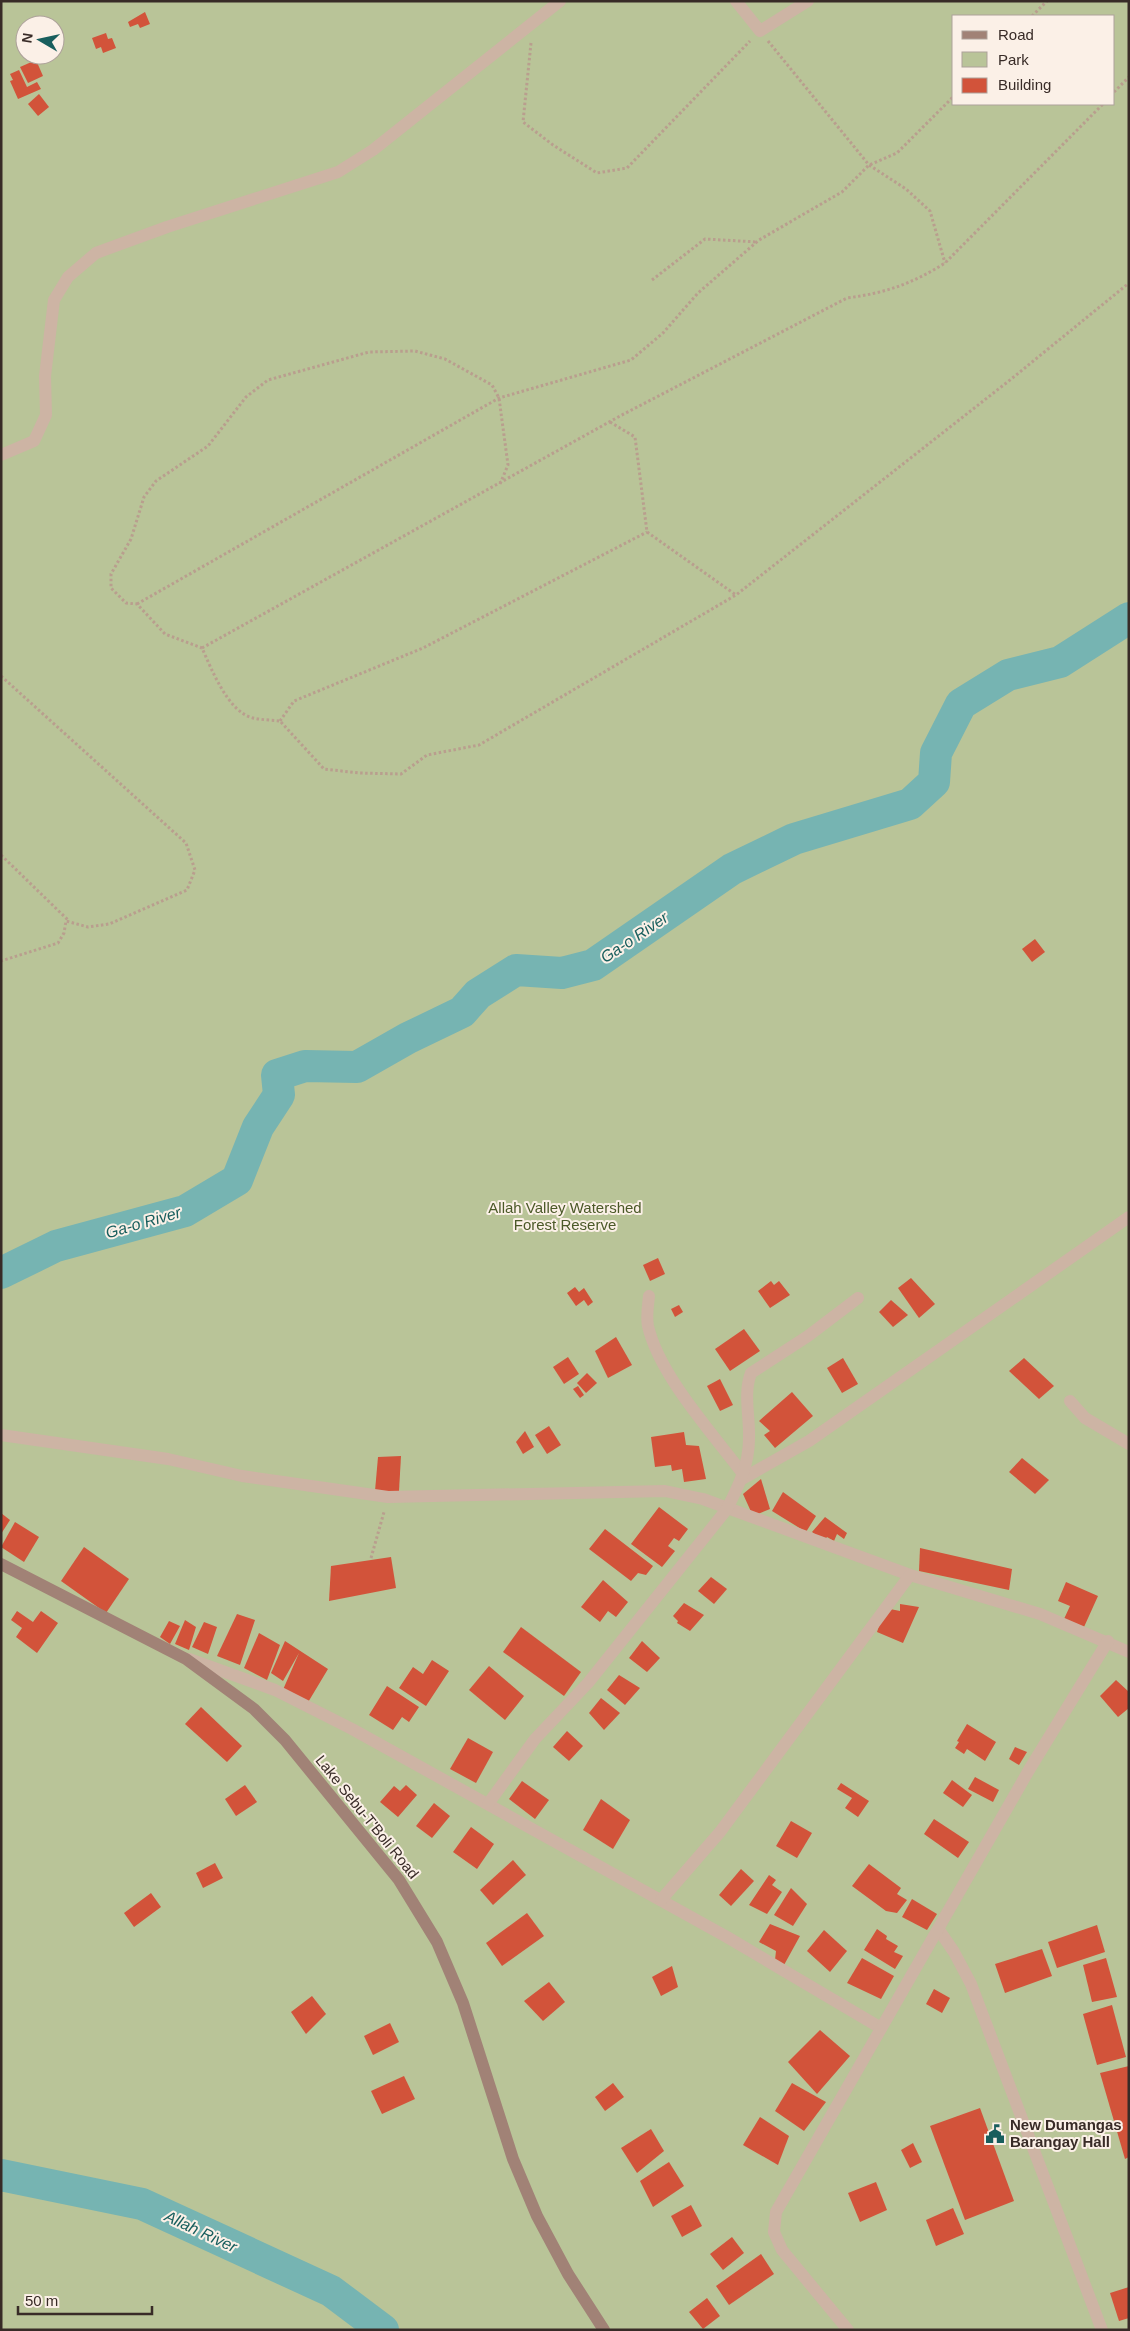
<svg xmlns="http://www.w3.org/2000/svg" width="1130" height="2331" font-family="Arial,sans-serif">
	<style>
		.green { fill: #b9c498; fill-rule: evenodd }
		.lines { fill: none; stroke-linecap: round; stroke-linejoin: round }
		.river { stroke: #76b4b2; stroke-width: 32 }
		.building { fill: #d2533a }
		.path { stroke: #b99e8e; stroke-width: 3; stroke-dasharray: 2.5 2.5; stroke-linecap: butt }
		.minor { stroke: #cdb4a4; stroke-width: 12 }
		.secondary { stroke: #a18276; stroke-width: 12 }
		.labels { text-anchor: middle; stroke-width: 4; stroke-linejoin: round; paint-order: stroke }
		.park-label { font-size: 15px; fill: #4b5928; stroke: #fbf0e7 }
		.street-label { font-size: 15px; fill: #382b27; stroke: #fbf0e7 }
		.poi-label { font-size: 15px; font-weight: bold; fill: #382b27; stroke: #fbf0e7; text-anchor: start }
		.water-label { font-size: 16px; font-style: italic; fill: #185e5d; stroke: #fbf0e7 }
	</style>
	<rect width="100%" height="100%" fill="#f4e6da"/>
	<path class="green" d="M1 1H1129V2330H1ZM954 16H1114V104H954ZM25 25H55V55H25Z"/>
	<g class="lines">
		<g class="river">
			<polyline points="1,1273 56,1246 185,1211 237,1180 258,1127 279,1095 277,1075 305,1066 357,1067 408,1038 462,1012 478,994 516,970 562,973 593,965 732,869 794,839 910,804 934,782 936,753 961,704 1008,675 1060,662 1129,618"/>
			<polyline points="1,2175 142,2204 331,2291 383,2330"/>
		</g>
	</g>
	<g class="building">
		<polygon points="145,12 150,24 140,28 138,24 130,27 128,22"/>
		<polygon points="106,33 108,39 112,38 116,48 103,53 101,47 96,49 92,38"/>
		<polygon points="36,60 43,76 28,83 20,67"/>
		<polygon points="19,70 27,87 37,82 41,89 18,99 10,81 13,80 10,74"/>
		<polygon points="39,94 49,107 38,116 28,104"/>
		<polygon points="1035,939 1045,952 1032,962 1022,949"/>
		<polygon points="658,1258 665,1274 650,1281 643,1265"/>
		<polygon points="911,1278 935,1304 919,1318 898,1288"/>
		<polygon points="771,1281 774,1285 779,1281 790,1295 770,1308 758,1291"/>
		<polygon points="575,1287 579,1292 584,1288 593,1302 588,1306 584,1300 576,1306 567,1293"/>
		<polygon points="891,1300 908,1315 893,1327 879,1312"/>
		<polygon points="679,1305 683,1312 675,1317 671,1309"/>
		<polygon points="744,1329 760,1351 730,1371 715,1349"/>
		<polygon points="616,1337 632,1365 608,1378 595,1351"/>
		<polygon points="568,1357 579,1374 564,1384 553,1367"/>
		<polygon points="843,1358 858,1384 842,1393 827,1368"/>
		<polygon points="1024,1358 1054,1386 1039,1399 1009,1371"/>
		<polygon points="587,1373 597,1383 586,1393 577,1383"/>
		<polygon points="720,1379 733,1405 720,1411 707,1386"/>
		<polygon points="578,1386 584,1395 580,1398 573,1389"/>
		<polygon points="792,1392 813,1416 775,1448 764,1435 770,1431 759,1421"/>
		<polygon points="549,1426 561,1445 547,1454 535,1435"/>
		<polygon points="525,1431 534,1447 523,1454 516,1442"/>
		<polygon points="684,1432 686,1445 699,1446 706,1479 684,1482 682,1469 672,1471 671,1465 655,1467 651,1437"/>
		<polygon points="401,1456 399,1491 375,1491 378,1457"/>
		<polygon points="1022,1458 1049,1480 1035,1494 1009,1472"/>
		<polygon points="761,1479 770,1509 753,1516 743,1494"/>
		<polygon points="783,1492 816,1516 806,1532 772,1511"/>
		<polygon points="659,1507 688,1529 679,1541 674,1538 668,1546 675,1551 662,1567 631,1544"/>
		<polygon points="1,1513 10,1520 1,1534"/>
		<polygon points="825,1517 847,1533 844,1539 837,1534 834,1541 827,1537 824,1541 812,1532"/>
		<polygon points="15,1522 39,1537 24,1562 1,1547"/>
		<polygon points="605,1529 653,1566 646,1575 638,1573 631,1581 589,1549"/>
		<polygon points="84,1547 129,1579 106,1613 61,1581"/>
		<polygon points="920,1548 1012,1569 1009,1590 919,1571"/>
		<polygon points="391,1557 396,1588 329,1601 331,1566"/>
		<polygon points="711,1577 727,1589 714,1604 698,1591"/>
		<polygon points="603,1580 628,1602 616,1617 608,1611 600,1622 581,1607"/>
		<polygon points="1066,1582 1098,1596 1084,1627 1064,1619 1070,1606 1058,1601"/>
		<polygon points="684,1603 704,1615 690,1631 677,1623 678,1621 673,1616"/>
		<polygon points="900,1604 919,1607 903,1643 877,1632 885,1608 900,1611"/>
		<polygon points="17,1611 33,1622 41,1611 58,1623 37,1653 16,1637 22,1628 11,1620"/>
		<polygon points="237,1614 255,1620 240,1665 217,1656"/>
		<polygon points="185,1620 196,1627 189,1650 175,1644"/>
		<polygon points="169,1621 180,1626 170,1644 160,1637"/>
		<polygon points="204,1622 217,1627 208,1654 192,1647"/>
		<polygon points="521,1627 581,1672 564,1696 503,1652"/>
		<polygon points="259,1633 280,1645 267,1680 244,1668"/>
		<polygon points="285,1641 328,1669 307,1704 282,1692 299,1653 283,1681 271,1673"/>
		<polygon points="642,1641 660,1658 647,1672 629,1658"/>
		<polygon points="432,1660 449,1671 426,1706 399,1688 413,1667 423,1674"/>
		<polygon points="489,1666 524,1696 505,1720 469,1690"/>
		<polygon points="619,1675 640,1688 625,1705 607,1690"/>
		<polygon points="1116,1680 1129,1692 1129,1708 1118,1717 1100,1696"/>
		<polygon points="387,1686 419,1707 409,1722 402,1717 393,1730 369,1715"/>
		<polygon points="601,1698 620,1713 604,1730 589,1713"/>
		<polygon points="201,1707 242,1746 227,1762 185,1724"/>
		<polygon points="967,1724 996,1742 985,1761 967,1749 964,1754 955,1748 959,1742 957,1741"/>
		<polygon points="567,1731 583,1746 569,1761 553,1747"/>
		<polygon points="468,1738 493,1752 476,1783 450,1769"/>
		<polygon points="1015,1747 1027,1752 1019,1765 1009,1759"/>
		<polygon points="975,1777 999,1790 993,1802 968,1789"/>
		<polygon points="952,1780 972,1795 963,1807 943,1793"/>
		<polygon points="522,1781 549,1800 535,1819 509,1799"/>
		<polygon points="841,1783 869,1801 858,1817 845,1808 852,1798 837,1789"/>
		<polygon points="245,1785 257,1802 236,1816 225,1799"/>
		<polygon points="406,1785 417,1795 398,1817 380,1802 394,1786 400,1791"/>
		<polygon points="601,1799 630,1820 613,1849 583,1830"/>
		<polygon points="434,1803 450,1816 432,1838 416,1826"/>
		<polygon points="934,1819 969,1842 958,1858 924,1834"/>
		<polygon points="791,1821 812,1833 797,1858 776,1846"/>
		<polygon points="471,1827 494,1844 477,1869 453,1852"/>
		<polygon points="513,1860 526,1875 493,1905 480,1890"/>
		<polygon points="215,1863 223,1878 203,1888 196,1873"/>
		<polygon points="869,1864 901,1888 897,1894 907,1900 897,1913 886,1911 852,1886"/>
		<polygon points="741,1869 754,1881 731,1906 719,1895"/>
		<polygon points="769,1875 776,1880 772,1885 782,1892 767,1914 749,1905"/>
		<polygon points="791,1888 807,1904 793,1926 774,1915"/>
		<polygon points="151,1893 161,1907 134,1927 124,1913"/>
		<polygon points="912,1899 937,1914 927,1930 902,1917"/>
		<polygon points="527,1913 544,1936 502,1966 486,1943"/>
		<polygon points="770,1924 800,1936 784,1965 775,1960 776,1951 759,1942"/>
		<polygon points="1097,1925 1105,1952 1057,1968 1048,1942"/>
		<polygon points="877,1929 887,1936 886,1939 898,1946 894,1952 903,1956 895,1969 864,1950"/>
		<polygon points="824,1930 847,1951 830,1972 807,1951"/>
		<polygon points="1042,1949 1052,1976 1005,1993 995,1964"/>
		<polygon points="862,1958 894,1976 881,1999 847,1983"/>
		<polygon points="1106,1958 1117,1997 1092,2002 1083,1965"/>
		<polygon points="672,1966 678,1987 661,1996 652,1977"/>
		<polygon points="549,1982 565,2002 543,2021 524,2001"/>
		<polygon points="934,1989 950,1998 942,2013 926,2004"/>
		<polygon points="312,1996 326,2014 306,2034 291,2012"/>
		<polygon points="1112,2005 1126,2057 1097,2065 1083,2014"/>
		<polygon points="390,2023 399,2042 373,2055 364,2036"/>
		<polygon points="820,2030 850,2056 817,2094 788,2062"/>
		<polygon points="1129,2066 1129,2157 1125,2159 1100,2073"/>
		<polygon points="404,2076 415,2099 382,2114 371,2091"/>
		<polygon points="613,2083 624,2097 605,2111 595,2097"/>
		<polygon points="792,2083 826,2102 804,2131 775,2111"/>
		<polygon points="980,2108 1014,2201 965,2220 930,2126"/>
		<polygon points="760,2117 789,2136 778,2165 743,2145"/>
		<polygon points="651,2129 664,2151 637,2173 621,2148"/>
		<polygon points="913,2143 922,2162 910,2168 901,2150"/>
		<polygon points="669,2162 684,2186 653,2207 640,2181"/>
		<polygon points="876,2182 887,2210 860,2222 848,2193"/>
		<polygon points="691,2205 702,2226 682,2237 671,2216"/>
		<polygon points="953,2208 964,2234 936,2246 926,2220"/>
		<polygon points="732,2237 744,2253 723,2270 710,2254"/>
		<polygon points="761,2254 774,2274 729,2305 716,2286"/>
		<polygon points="1129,2287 1129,2318 1119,2321 1110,2293"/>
		<polygon points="707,2298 720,2316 703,2329 689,2312"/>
	</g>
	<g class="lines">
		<g class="path">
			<polyline points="1032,16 1047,1"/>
			<polyline points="768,41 869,165 906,189 930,211 945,263"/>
			<polyline points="531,43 523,122 553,145 597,173 627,168 750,41"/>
			<polyline points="1114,92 1129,77"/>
			<polyline points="652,280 705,239 757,242"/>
			<polyline points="610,422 635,437 647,532 736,595"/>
			<path d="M500 484 508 465 499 398 492 385 445 359 415 351 369 352 268 380 246 397 208 446 156 481 144 497 131 539 111 574V588L126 603 137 604 165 634 202 648C212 670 228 712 253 718 262 720 272 720 280 721L324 769 359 773 401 774 427 755 479 745 736 595 1010 380 1129 283"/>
			<polyline points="137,604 499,398 631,360 663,333 698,293 759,240 842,192 869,165 897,153 954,96"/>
			<path d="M202 648 620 416 847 298C885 293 912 284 945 263L1103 104"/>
			<polyline points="1,676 186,843 195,870 187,890 109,924 88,927 66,921 64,933 58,943 1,961"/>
			<polyline points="280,721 294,701 423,648 647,532"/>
			<polyline points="1,855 69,921"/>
			<polyline points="371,1558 384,1512"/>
		</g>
		<g class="minor">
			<polyline points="736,1 760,31 808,1"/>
			<polyline points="1,455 34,441 46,415 45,376 54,300 68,277 96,253 167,227 338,172 373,150 560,1"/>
			<path d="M649 1296C648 1307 646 1316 648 1326 659 1375 713 1434 743 1474"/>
			<polyline points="1070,1401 1085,1418 1129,1444"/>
			<polyline points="1,1435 168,1459 242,1476 388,1497 665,1491 703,1499 910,1575 1040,1614 1129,1652"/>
			<polyline points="742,1479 809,1441 1129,1217"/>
			<polyline points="189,1659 275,1690 352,1729 727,1937 881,2028"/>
			<path d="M488 1804 535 1739 588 1683 727 1509C738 1487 749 1465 749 1439 750 1417 743 1394 751 1373L808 1336 858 1298"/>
			<polyline points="661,1900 720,1832 910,1575"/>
			<polyline points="939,1930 954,1952 971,1984 1102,2330"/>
			<polyline points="848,2330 782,2250 774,2232 776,2212 1029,1770 1108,1641"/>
		</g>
		<polyline class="secondary" points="1,1564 186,1659 254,1709 285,1740 399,1880 437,1942 463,2003 513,2159 537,2216 568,2274 604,2330"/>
	</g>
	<defs>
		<g id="civic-bare" transform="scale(1.5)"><path d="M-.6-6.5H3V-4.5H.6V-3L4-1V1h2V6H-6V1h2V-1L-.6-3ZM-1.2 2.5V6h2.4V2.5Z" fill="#185e5d" stroke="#fbf0e7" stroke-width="2.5" paint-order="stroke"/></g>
	</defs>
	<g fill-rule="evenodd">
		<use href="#civic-bare" x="995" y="2134"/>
	</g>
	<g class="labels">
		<g class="park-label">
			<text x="565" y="1213">Allah Valley Watershed<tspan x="565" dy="17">Forest Reserve</tspan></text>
		</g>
		<g class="street-label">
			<text transform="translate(367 1817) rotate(51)" y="5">Lake Sebu-T'Boli Road</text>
		</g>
		<g class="poi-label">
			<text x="1010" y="2130">New Dumangas<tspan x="1010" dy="17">Barangay Hall</tspan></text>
		</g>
		<g class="water-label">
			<text transform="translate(634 937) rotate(-34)" y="6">Ga-o River</text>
			<text transform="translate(143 1222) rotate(-16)" y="6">Ga-o River</text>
			<text transform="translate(201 2231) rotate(25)" y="6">Allah River</text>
		</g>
	</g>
	<rect width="1130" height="2331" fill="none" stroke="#382b27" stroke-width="5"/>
	<rect x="952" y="15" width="162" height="90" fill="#fbf0e7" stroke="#ada19a"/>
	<rect x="962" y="31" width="25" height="8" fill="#a18276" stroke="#ada19a"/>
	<text x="998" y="40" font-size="15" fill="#382b27">Road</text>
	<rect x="962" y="52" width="25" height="15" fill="#b9c498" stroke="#ada19a"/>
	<text x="998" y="65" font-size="15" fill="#382b27">Park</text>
	<rect x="962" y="78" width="25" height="15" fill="#d2533a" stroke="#ada19a"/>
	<text x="998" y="90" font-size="15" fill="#382b27">Building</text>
	<g transform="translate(40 40) rotate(279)"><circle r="24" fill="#fbf0e7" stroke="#ada19a"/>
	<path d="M0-4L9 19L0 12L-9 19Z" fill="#185e5d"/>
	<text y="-8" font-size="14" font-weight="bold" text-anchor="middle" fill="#382b27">N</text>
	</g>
	<path d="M18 2306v8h134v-8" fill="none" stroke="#382b27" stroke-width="2.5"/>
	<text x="25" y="2306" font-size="15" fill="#382b27" stroke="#fbf0e7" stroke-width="4" paint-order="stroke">50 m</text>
</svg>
